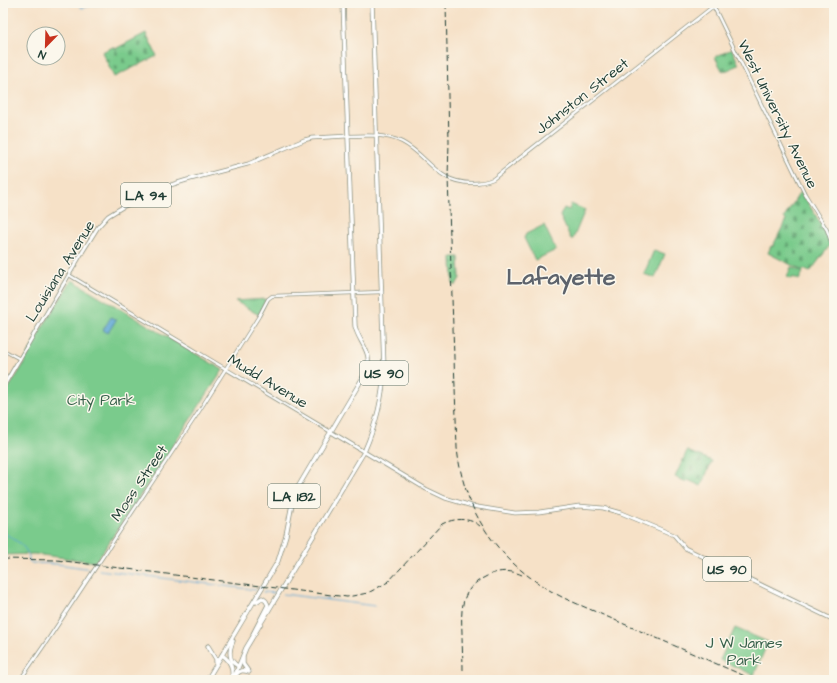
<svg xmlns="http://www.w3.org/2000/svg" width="837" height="683" font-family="'Architects Daughter',sans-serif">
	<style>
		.grass { fill: url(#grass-dots); stroke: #4c8460 }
		.cemetery { fill: url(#cemetery-stones); stroke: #4c8460 }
		.park { fill: #7acb8c; stroke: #4c8460 }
		.water { fill: #5da7d5; stroke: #3e7284 }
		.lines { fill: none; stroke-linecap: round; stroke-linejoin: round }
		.stream { stroke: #5da7d5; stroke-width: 1 }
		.secondary-casing { stroke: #8a8f7e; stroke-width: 4 }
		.primary-casing { stroke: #8a8f7e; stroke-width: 4.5 }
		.highway-casing { stroke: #8a8f7e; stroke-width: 5 }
		.secondary { stroke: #fff; stroke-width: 2.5 }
		.primary { stroke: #fff; stroke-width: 3 }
		.highway { stroke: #fff; stroke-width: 3.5 }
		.rail { stroke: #1f3d34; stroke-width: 1; stroke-dasharray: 6 3; stroke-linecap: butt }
		.labels { text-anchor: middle; stroke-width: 3; stroke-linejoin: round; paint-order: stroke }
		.shield { fill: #fbf7ec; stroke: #61756b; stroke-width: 1 }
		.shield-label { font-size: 14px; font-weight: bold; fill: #1f3d34 }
		.street-label { font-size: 15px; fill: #1f3d34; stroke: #fbf7ec }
		.park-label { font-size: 15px; fill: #36604a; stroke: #fbf7ec }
		.town-label { font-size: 23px; font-weight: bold; fill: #5d636c; stroke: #fbf7ec }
	</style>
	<defs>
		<pattern id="grass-dots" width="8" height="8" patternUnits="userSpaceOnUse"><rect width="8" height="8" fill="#7acb8c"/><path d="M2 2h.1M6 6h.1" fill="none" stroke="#63a673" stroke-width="1.8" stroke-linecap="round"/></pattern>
		<pattern id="cemetery-stones" width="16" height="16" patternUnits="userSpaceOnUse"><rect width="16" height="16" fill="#7acb8c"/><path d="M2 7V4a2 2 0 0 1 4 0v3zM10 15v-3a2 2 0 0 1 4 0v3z" fill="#63a673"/></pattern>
	</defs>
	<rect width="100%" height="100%" fill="#fbf7ec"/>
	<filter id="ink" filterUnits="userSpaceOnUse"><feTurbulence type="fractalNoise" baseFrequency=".025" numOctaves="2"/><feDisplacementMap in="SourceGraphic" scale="8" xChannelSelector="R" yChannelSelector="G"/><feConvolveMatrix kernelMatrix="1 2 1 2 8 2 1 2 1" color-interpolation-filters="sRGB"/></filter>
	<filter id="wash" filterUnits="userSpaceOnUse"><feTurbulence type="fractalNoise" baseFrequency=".012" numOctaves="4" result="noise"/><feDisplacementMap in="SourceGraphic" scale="16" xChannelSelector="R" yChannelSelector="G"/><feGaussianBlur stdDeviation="0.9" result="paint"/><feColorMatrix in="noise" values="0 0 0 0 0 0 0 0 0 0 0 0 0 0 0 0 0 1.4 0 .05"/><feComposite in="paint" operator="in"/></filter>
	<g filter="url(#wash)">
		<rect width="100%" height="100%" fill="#f6e1c7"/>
		<polygon class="grass" points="452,257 459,257 460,278 456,285 453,285"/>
		<g class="cemetery">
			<polygon points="146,33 157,56 114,77 102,52 113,47 115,49"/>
			<polygon points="732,49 739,65 723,72 715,57"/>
			<polygon points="800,192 802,193 822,226 830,245 810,272 803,269 803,271 768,253 771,246 773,246 786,220 784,218"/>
			<polygon points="687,451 712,461 701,486 688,480 687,482 675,477"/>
		</g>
		<g class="park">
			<polygon points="571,204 585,210 573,239 571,239 560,216 564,208 569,210"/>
			<polygon points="544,225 556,250 535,260 524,238 526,234"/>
			<polygon points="654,250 665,254 655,278 644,274"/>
			<polygon points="791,267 803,272 799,280 793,277 792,279 787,277"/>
			<polygon points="72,280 223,370 96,562 34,554 3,555 3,397 22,367 40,331"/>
			<polygon points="266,299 259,315 235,301"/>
			<polygon points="735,628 768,642 754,675 720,660"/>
		</g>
		<polygon class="water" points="111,317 116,320 108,333 103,330"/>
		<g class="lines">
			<g class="stream">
				<polyline points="80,7 83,8 94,5 121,3"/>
				<path d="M3 532C14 540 29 546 29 561L32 563 57 564 92 569"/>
				<polyline points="99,570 256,590"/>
				<polyline points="263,592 276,593"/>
				<polyline points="283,594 375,606"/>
			</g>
		</g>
	</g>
	<g filter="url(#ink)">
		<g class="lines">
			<g class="secondary-casing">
				<g id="secondary">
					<polyline points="712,3 805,194 827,230 834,250"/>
					<path d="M348 136C366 135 386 134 402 142 429 156 436 183 472 183 480 183 486 182 493 179L711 8 722 3"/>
					<polyline points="69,275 331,432"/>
					<polyline points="3,350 20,359"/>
					<polyline points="20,680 47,641 196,416 259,316 268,299 272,296 382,292"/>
				</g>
			</g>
			<g class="primary-casing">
				<g id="primary">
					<polyline points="3,387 83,251 98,227 108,216 121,208 164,187 187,180 248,164 304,140 312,138 348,136"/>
					<polyline points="331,432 426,489 445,498 472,506 515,513 539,512 579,506 603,508 621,513 674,535 685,548 834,620"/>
				</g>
			</g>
			<g class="highway-casing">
				<g id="highway">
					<polyline points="253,634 268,605 266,601 262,598 256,602"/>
					<path d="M233 641C229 650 228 661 238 666"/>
					<polyline points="208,646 216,659 216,662"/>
					<path d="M222 655C231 661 233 668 232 679"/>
					<polyline points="243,657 243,664 248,671"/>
					<path d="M236 675C240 670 243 670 249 672"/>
					<path d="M207 680 278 561 286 535 292 504 298 487 365 374C375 352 359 344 355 326L343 3"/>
					<path d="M233 680 246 648 364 452C376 425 383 398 384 369L372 3"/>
				</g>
			</g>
			<use href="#secondary" class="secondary"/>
			<use href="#primary" class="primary"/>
			<use href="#highway" class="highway"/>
			<g class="rail">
				<path d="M446 3 449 142 448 177 457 448C464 517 504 569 566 599L754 680"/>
				<path d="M3 559 57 560 347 597 368 593 388 582 442 524C454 518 471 517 481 527"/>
				<path d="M463 670C463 658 462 646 462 633 461 608 460 589 487 576 498 570 511 570 522 575"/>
			</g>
		</g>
	</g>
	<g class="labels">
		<g class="shield">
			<rect x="121" y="183" width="50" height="24" rx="3"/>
			<rect x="360" y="361" width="48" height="24" rx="3"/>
			<rect x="268" y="484" width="52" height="24" rx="3"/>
			<rect x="703" y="557" width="48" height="24" rx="3"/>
		</g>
		<g class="shield-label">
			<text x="146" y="200">LA 94</text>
			<text x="384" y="378">US 90</text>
			<text x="294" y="501">LA 182</text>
			<text x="727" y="574">US 90</text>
		</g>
		<g class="street-label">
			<text transform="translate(582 96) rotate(-38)" y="5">Johnston Street</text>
			<text transform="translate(778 114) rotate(64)" y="5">West University Avenue</text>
			<text transform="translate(60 271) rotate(-58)" y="5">Louisiana Avenue</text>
			<text transform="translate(268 381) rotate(31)" y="5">Mudd Avenue</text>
			<text transform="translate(139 483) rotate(-56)" y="5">Moss Street</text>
		</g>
		<g class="park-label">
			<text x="101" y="405">City Park</text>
			<text x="744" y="648">J W James<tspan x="744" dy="17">Park</tspan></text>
		</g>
		<g class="town-label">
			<text x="561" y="284">Lafayette</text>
		</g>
	</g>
	<rect width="837" height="683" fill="none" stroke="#fbf7ec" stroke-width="16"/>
	<g transform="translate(46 46) rotate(203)"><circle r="19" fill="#fbf7ec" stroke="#a3ada2"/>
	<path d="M0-3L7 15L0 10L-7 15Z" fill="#c8321e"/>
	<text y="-6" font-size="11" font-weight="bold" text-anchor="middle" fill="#1f3d34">N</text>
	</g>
</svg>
